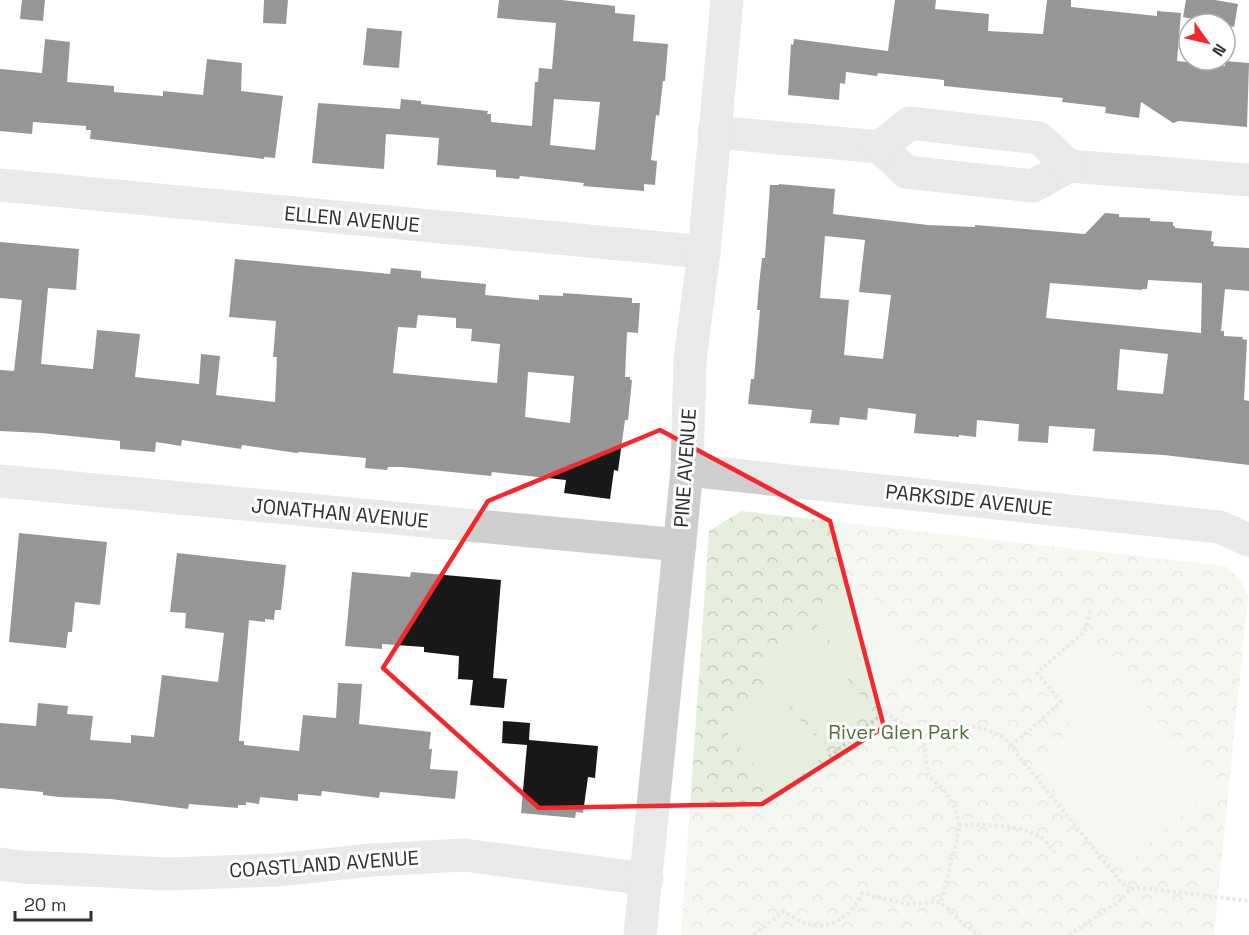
<svg xmlns="http://www.w3.org/2000/svg" width="1249" height="935" font-family="'Space Grotesk',sans-serif">
	<style>
		.park { fill: url(#park-crowns) }
		.pitch { fill: #e6efde }
		.building { fill: #181818; fill-rule: evenodd }
		.lines { fill: none; stroke-linecap: round; stroke-linejoin: round }
		.path { stroke: #cecece; stroke-width: 4; stroke-dasharray: 3 3; stroke-linecap: butt }
		.minor { stroke: #cecece; stroke-width: 33 }
		.marked { fill: none; stroke: #f3282d; stroke-width: 4.5; stroke-linejoin: round }
		.labels { text-anchor: middle; stroke-width: 6; stroke-linejoin: round; paint-order: stroke }
		.street-label { font-size: 20px; fill: #313131; stroke: #fff }
		.park-label { font-size: 20px; fill: #51713a; stroke: #fff }
	</style>
	<defs>
		<pattern id="park-crowns" width="20" height="18" patternUnits="userSpaceOnUse" patternTransform="scale(1.5)"><rect width="20" height="18" fill="#e6efde"/><path d="M2 6a3 3 0 1 1 6 0M12 15a3 3 0 1 1 6 0" fill="none" stroke="#c6cdbf"/></pattern>
	</defs>
	<rect width="100%" height="100%" fill="#fff"/>
	<polygon class="park" points="741,511 1226,566 1240,579 1248,598 1214,935 681,935 709,531"/>
	<g class="pitch">
		<polygon points="858,582 919,657 874,694 812,619"/>
		<polygon points="805,626 866,702 821,739 759,663"/>
		<polygon points="1081,628 1214,789 1119,868 1034,764 1075,729 1028,673"/>
		<polygon points="767,681 828,752 779,794 719,723"/>
	</g>
	<g class="building">
		<polygon points="22,0 45,0 43,21 20,19"/>
		<polygon points="264,0 288,0 286,24 263,23"/>
		<path d="M499 0H562L615 6V13L635 15 633 41 668 44 665 81H663L659 116 656 115 651 160 657 161 655 185 644 184V191L583 186 584 183 520 176 519 179 496 177V170L437 165 439 138 386 134 384 169 312 163 318 103 400 109 401 99 421 101V104L488 111 487 114H491V122L532 126 535 82H538L539 68 552 69 556 23 497 18ZM554 99 600 102 595 150 550 145Z"/>
		<polygon points="895,0 936,0 935,9 989,14 988,31 1043,34 1047,0 1071,0 1071,7 1157,16 1157,11 1181,13 1177,61 1225,66 1225,61 1249,63 1247,127 1179,121 1173,123 1141,102 1139,118 1105,113 1106,107 1062,102 1063,98 944,86 944,80 878,73 877,76 846,72 845,84 840,83 839,100 788,95 791,44 793,45 794,39 888,51"/>
		<polygon points="1186,0 1215,0 1238,4 1234,27 1183,17"/>
		<polygon points="367,28 402,31 399,68 363,65"/>
		<polygon points="45,39 70,42 67,82 114,86 114,92 163,96 163,91 203,95 207,59 242,63 241,91 283,96 275,158 264,157 264,159 90,139 91,130 86,130 86,126 33,122 32,134 0,131 0,69 42,73"/>
		<path d="M779 184 835 189 833 214 928 225 975 227V225L1085 234 1105 213 1119 214V217L1150 218V221L1173 222V226H1175V228L1212 231 1211 241 1214 242 1213 246 1249 248V291L1225 289 1221 331H1224V336L1243 337 1242 339 1247 340 1244 400 1249 401V465L1164 455 1093 451 1095 429 1049 426 1048 443 1018 441 1019 424 977 420 976 437 959 435V437L914 433 916 414 868 408 867 420 840 417 839 425 810 423 812 410 748 404 751 379H754L760 310H757L759 285 762 258H765L770 185H779ZM825 236 865 240 859 292 891 295 883 359 844 355 849 300 820 298ZM1148 280 1202 283 1201 333 1046 318 1050 283 1142 290V289H1147ZM1120 349 1168 354 1163 394 1117 390Z"/>
		<path d="M0 242 79 249 76 290 48 288 41 364 93 369 97 330 140 334 135 377 199 384 201 354 220 356 216 395 275 402 277 357H273L276 321 229 317 235 259 390 274 391 268 421 271V278L486 284 485 295 539 300V295L563 296V293L632 298V303H640L638 333 627 332 625 377H630V380H632L628 420H625L618 471 614 470 610 499 564 493 566 480 492 472 491 476 402 467H388L387 470 365 468 366 458 300 452 297 453 242 445 241 449 182 440 181 446 156 442 155 452 120 449V441L41 433 0 431V370L14 371 22 300 0 298ZM418 315 456 318V328L472 329 471 341 500 344 497 383 393 373 398 327 416 328ZM528 372 574 376 570 423 525 417Z"/>
		<polygon points="19,533 107,542 100,605 75,602 72,632 68,632 66,648 9,642"/>
		<polygon points="177,553 286,565 281,610 275,610 274,620 265,619 265,622 249,620 239,741 244,741 244,745 299,751 303,715 336,718 338,683 362,684 359,724 431,732 429,749 432,749 430,769 458,771 455,799 380,792 379,798 322,791 321,796 298,794 298,801 260,797 259,804 246,802 246,805 238,805 238,808 189,804 188,809 111,799 59,797 43,795 43,792 0,788 0,723 36,726 38,703 68,706 67,714 93,716 90,740 131,743 131,735 154,737 162,675 218,682 224,633 185,628 186,613 170,612"/>
		<polygon points="352,572 410,577 411,572 501,580 493,678 507,679 504,708 470,705 473,680 458,679 459,656 424,652 424,647 382,644 382,649 345,646"/>
		<polygon points="503,721 530,723 529,740 598,746 595,778 588,777 583,813 576,812 575,818 521,813 527,745 502,743"/>
	</g>
	<g class="lines">
		<g class="path">
			<polyline points="923,737 928,775 947,793 956,810 959,825 957,840 941,902"/>
			<polyline points="1011,746 1061,702 1037,673 1085,631 1090,610"/>
			<path d="M829 757 885 712 923 737C954 726 975 719 1005 739L1121 882 1130 889"/>
			<path d="M959 825C979 824 1016 825 1035 834 1044 838 1050 846 1056 854"/>
			<path d="M754 935 784 911C814 935 845 929 862 893L908 904 941 902 964 925 980 935"/>
			<polyline points="1069,935 1122,899 1130,889 1144,888 1249,901"/>
		</g>
		<g class="minor">
			<polyline points="714,132 880,147 906,172 1033,186 1069,166 1249,180"/>
			<polyline points="880,147 910,123 1039,138 1069,166"/>
			<polyline points="0,185 704,252"/>
			<polyline points="687,470 1219,527 1249,540"/>
			<polyline points="0,481 680,545"/>
			<polyline points="0,864 23,867 168,874 277,870 372,860 464,855 647,879"/>
			<polyline points="640,935 687,470 690,360 704,252 727,0"/>
		</g>
	</g>
	<path d="M0 0H1249V935H0ZM660 430 830 521 884 727 762 804 539 808 383 668 488 501Z" fill="#fff" fill-opacity=".55" fill-rule="evenodd"/>
	<path class="marked" d="M660 430 830 521 884 727 762 804 539 808 383 668 488 501Z"/>
	<g class="labels">
		<g class="street-label">
			<text transform="translate(352 219) rotate(5)" y="7">ELLEN AVENUE</text>
			<text transform="translate(685 468) rotate(-86)" y="7">PINE AVENUE</text>
			<text transform="translate(969 500) rotate(6)" y="7">PARKSIDE AVENUE</text>
			<text transform="translate(340 513) rotate(5)" y="7">JONATHAN AVENUE</text>
			<text transform="translate(324 864) rotate(-4)" y="7">COASTLAND AVENUE</text>
		</g>
		<g class="park-label">
			<text x="899" y="739">River Glen Park</text>
		</g>
	</g>
	<g transform="translate(1207 42) rotate(124)"><circle r="28" fill="#ffffff" stroke="#adadad" stroke-width="1.5"/>
	<path d="M0-4.5L10 22L0 15L-10 22Z" fill="#f3282d"/>
	<text y="-9" font-size="16" font-weight="bold" text-anchor="middle" fill="#313131">N</text>
	</g>
	<path d="M15 911v9h76v-9" fill="none" stroke="#313131" stroke-width="3"/>
	<text x="24" y="911" font-size="18" fill="#313131" stroke="#ffffff" stroke-width="4.5" paint-order="stroke">20 m</text>
</svg>
